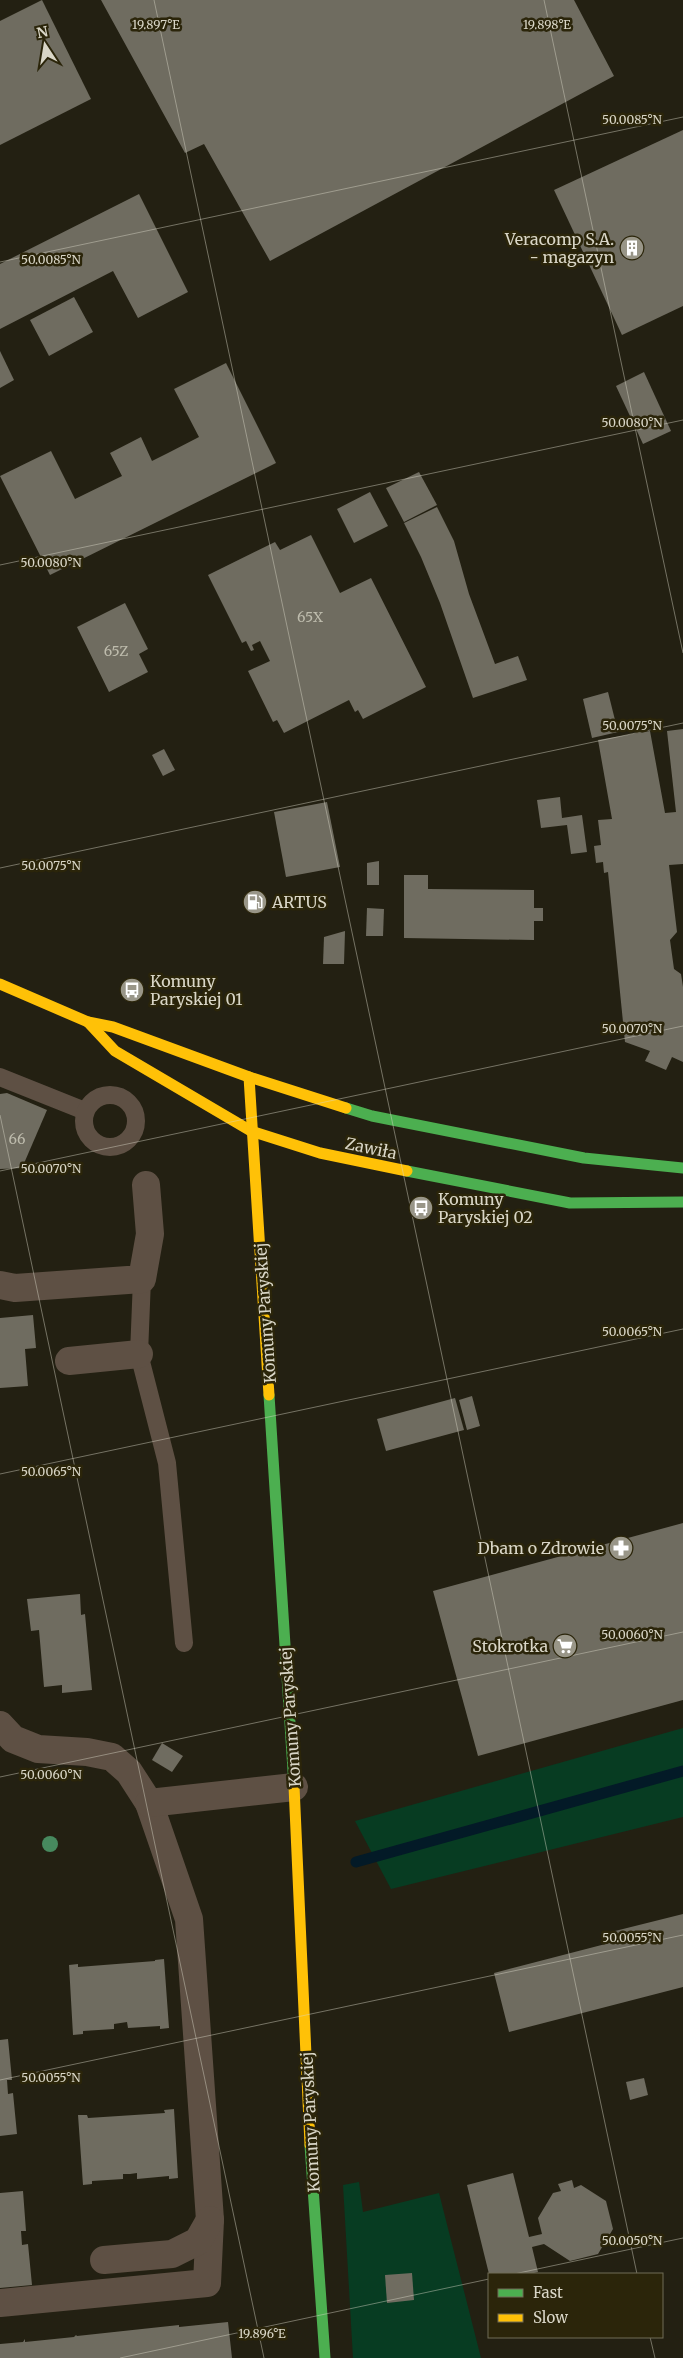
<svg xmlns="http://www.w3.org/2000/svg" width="683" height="2358" font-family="Merriweather,serif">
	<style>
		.green { fill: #073c22 }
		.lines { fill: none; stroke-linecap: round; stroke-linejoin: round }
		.stream { stroke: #031a27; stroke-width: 11 }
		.building { fill: #6f6c60 }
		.lane { stroke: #5e5044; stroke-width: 18 }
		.street { stroke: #5e5044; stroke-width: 28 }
		.fast { stroke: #4caf50; stroke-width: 11 }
		.slow { stroke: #ffc107; stroke-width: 11 }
		.tree { fill: #47895e }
		.ticks { fill: none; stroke: #d9d6c7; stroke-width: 1; stroke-opacity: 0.45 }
		.labels { text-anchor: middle; stroke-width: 5; stroke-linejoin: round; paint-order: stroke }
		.number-label { font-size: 14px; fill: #bebcad }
		.poi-label { font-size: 16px; fill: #d9d6c7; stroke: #2b250a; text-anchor: end }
		.street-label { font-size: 16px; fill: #d9d6c7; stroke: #2b250a }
		.ticks-label { font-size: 12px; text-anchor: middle; fill: #d9d6c7; stroke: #2b250a; stroke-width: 5; stroke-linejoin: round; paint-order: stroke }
	</style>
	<rect width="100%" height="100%" fill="#232012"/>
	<g class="green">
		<polygon points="683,1728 683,1817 391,1889 355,1821"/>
		<polygon points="359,2182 363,2212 439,2193 481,2358 353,2358 343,2185"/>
	</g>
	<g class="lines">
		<polyline class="stream" points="356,1862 683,1771"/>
	</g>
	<g class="building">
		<polygon points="42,0 91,99 0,145 0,21"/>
		<polygon points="101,0 574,0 614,76 270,261 204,144 185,153"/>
		<polygon points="683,130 683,306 622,335 554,190"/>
		<polygon points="139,194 188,292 138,318 113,271 0,329 0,264"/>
		<polygon points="74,297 93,332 49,356 30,320"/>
		<polygon points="0,351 14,380 0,388"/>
		<polygon points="226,363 276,463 50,575 0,476 51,451 75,499 122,476 110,453 141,437 152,461 168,453 199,437 174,389"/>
		<polygon points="644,372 671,431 643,444 616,386"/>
		<polygon points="419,472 437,505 404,522 386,488"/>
		<polygon points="370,492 388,526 354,543 337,509"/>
		<polygon points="437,507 454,541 469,594 495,664 518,656 527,680 473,698 440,603 421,557 404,523"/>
		<polygon points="311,535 340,593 371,578 426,687 363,719 358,710 355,712 349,700 284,733 277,720 273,722 248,671 270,661 260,641 252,645 254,650 251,651 246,641 242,643 208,575 275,542 280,550"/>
		<polygon points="125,603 148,649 139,654 148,672 109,692 77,627"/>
		<polygon points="608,692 618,732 592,738 583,699"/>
		<polygon points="683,729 683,864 669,865 677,932 670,940 674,969 681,974 683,987 683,1062 672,1057 666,1070 645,1061 650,1051 625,1042 608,872 604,873 603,862 596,863 594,846 601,845 598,820 612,819 598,740 650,731 665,813 676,812 667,731"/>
		<polygon points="164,749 175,770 163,776 152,755"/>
		<polygon points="560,797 562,818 582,815 587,852 571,854 567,825 541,828 537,800"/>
		<polygon points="327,802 340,867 286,877 274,812"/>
		<polygon points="379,861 379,885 367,885 367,863"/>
		<polygon points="404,875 428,875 428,889 534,890 534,908 543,908 543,921 534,921 534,940 404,938"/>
		<polygon points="367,908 384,909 383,936 366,936"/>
		<polygon points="345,931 344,964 323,964 324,937"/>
		<polygon points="7,1093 47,1110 22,1168 0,1169 0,1094"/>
		<polygon points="33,1315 36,1348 25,1349 28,1386 0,1388 0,1318"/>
		<polygon points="472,1396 480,1426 467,1430 459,1400"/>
		<polygon points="455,1398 464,1430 386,1451 377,1419"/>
		<polygon points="683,1523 683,1700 478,1756 433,1591"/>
		<polygon points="80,1594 81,1615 85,1614 92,1690 62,1693 62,1685 44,1687 39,1630 31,1631 27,1599"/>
		<polygon points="162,1743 183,1756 172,1772 152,1760"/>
		<polygon points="683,1914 683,1987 509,2032 494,1973 617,1941 615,1931"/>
		<polygon points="164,1959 169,2028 160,2029 160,2026 128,2028 127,2022 114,2024 114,2029 83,2031 83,2034 73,2035 69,1965 78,1964 78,1967 155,1961 155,1960"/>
		<polygon points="8,2039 12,2080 7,2080 8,2094 13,2093 17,2134 0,2136 0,2040"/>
		<polygon points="644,2078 648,2095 630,2100 626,2082"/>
		<polygon points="174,2109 178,2178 169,2179 169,2176 137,2179 137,2173 130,2174 123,2174 123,2179 92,2181 92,2184 83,2185 78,2115 87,2115 88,2118 165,2113 164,2110"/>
		<polygon points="513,2173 529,2237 542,2234 538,2218 553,2193 561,2191 558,2184 572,2180 574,2188 581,2185 606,2201 613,2229 598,2254 570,2261 544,2244 532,2247 538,2272 530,2274 489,2274 467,2185"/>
		<polygon points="23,2191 26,2231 21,2231 22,2245 28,2244 32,2285 0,2288 0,2193"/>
		<polygon points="412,2273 414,2300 387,2303 385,2275"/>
		<polygon points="228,2322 232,2358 0,2358 0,2344 23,2342 25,2339 25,2342 74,2337 76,2335 77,2336 179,2325 179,2327"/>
	</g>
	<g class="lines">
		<g class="lane">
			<polyline points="0,1077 85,1111"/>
			<circle cx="110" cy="1121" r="26"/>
			<polyline points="142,1279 139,1354 167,1463 184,1643"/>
		</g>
		<g class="street">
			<polyline points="0,1285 15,1288 142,1279 150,1234 146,1185"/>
			<polyline points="69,1361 139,1354"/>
			<polyline points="0,1725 13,1739 38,1749 87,1752 112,1757 129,1772 149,1803 189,1919 210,2220 207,2283 0,2303"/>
			<polyline points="149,1803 294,1787"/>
			<polyline points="104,2260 172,2254 198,2241 210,2220"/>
		</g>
		<g class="fast">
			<polyline points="346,1108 372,1116 584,1158 683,1168"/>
			<polyline points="407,1171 570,1203 683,1202"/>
			<polyline points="269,1395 294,1786"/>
			<polyline points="310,2145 325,2358"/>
		</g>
		<g class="slow">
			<polyline points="0,984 88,1022 113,1027 249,1077 346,1108"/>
			<polyline points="88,1022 115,1051 251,1131 320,1153 407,1171"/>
			<polyline points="249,1077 269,1395"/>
			<polyline points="294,1786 310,2145"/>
		</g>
	</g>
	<circle class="tree" cx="50" cy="1844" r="8"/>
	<path class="ticks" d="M154 0 637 2274M544 0 683 653M0 262 683 117M0 565 683 420M0 868 683 723M0 1115 264 2358M0 1171 683 1026M0 1474 683 1329M0 1777 683 1632M0 2080 683 1935M514 2274 683 2238M650 2337 655 2358M120 2358 489 2279"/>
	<defs>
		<g id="building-disc" transform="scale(1.25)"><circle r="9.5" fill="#999688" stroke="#2b250a"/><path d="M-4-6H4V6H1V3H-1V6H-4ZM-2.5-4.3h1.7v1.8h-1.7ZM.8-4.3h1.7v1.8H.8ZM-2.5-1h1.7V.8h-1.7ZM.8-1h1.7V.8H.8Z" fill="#fff"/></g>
		<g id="fuel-disc" transform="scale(1.25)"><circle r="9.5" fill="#999688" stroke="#2b250a"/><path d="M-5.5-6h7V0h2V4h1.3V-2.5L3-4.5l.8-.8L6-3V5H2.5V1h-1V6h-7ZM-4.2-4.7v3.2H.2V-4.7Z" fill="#fff"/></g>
		<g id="bus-disc" transform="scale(1.25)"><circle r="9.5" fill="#999688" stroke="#2b250a"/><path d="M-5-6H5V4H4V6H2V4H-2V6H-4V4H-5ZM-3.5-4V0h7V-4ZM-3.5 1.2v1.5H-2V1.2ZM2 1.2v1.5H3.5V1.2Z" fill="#fff"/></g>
		<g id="pharmacy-disc" transform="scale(1.25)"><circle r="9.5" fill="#999688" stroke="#2b250a"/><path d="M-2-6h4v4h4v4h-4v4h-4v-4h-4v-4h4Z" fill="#fff"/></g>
		<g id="supermarket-disc" transform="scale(1.25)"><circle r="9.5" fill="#999688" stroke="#2b250a"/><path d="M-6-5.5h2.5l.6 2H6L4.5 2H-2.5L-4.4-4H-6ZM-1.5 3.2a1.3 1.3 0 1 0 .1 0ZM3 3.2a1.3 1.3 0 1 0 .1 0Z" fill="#fff"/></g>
	</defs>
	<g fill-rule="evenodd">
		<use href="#building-disc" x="632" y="248"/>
		<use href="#fuel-disc" x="255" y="902"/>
		<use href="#bus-disc" x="132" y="990"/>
		<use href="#bus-disc" x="421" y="1208"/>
		<use href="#pharmacy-disc" x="621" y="1548"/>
		<use href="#supermarket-disc" x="565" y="1646"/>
	</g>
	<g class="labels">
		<g class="number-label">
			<text x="310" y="622">65X</text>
			<text x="116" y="656">65Z</text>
			<text x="17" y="1144">66</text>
		</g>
		<g class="poi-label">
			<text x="614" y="245">Veracomp S.A.<tspan x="614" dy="18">- magazyn</tspan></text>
			<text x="272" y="908" text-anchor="start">ARTUS</text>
			<text x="150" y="987" text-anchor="start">Komuny<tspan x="150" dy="18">Paryskiej 01</tspan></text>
			<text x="438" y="1205" text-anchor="start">Komuny<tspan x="438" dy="18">Paryskiej 02</tspan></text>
			<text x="604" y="1554">Dbam o Zdrowie</text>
			<text x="548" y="1652">Stokrotka</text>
		</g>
		<g class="street-label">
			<text transform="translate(371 1148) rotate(12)" y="6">Zawiła</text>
			<text transform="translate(265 1313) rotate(-94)" y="6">Komuny Paryskiej</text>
			<text transform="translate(290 1717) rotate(-94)" y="6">Komuny Paryskiej</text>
			<text transform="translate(310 2122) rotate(-93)" y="6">Komuny Paryskiej</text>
		</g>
	</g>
	<g class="ticks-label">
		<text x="156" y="29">19.897°E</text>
		<text x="547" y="29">19.898°E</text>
		<text x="632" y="124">50.0085°N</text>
		<text x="51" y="264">50.0085°N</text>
		<text x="632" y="427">50.0080°N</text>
		<text x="51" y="567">50.0080°N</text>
		<text x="632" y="730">50.0075°N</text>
		<text x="51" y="870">50.0075°N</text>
		<text x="632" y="1033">50.0070°N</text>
		<text x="51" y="1173">50.0070°N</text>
		<text x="632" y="1336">50.0065°N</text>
		<text x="51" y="1476">50.0065°N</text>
		<text x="632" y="1639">50.0060°N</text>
		<text x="51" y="1779">50.0060°N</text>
		<text x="632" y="1942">50.0055°N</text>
		<text x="51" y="2082">50.0055°N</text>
		<text x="632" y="2245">50.0050°N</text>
		<text x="262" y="2338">19.896°E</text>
	</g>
	<rect x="488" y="2273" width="175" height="65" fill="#2b250a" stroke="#716c56"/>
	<rect x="498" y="2289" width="25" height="8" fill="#4caf50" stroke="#716c56"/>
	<text x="533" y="2298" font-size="15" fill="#d9d6c7">Fast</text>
	<rect x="498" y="2314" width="25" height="8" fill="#ffc107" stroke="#716c56"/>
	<text x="533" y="2323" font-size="15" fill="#d9d6c7">Slow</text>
	<g transform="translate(45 45) rotate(348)" stroke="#2b250a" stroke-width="4" paint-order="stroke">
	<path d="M0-4L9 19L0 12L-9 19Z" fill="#d9d6c7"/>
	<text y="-8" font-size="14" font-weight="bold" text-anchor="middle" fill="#d9d6c7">N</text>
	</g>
</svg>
